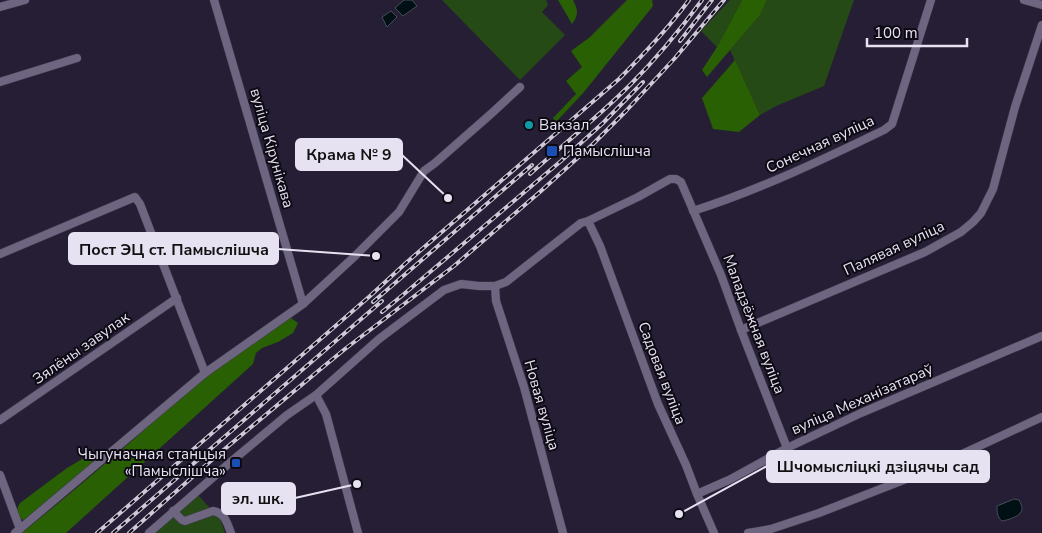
<svg xmlns="http://www.w3.org/2000/svg" width="1042" height="533" font-family="'Nunito Sans',sans-serif">
	<style>
		.green { fill: #264a15 }
		.forest { fill: #286003 }
		.water { fill: #011015; stroke: #464f57 }
		.lines { fill: none; stroke-linecap: round; stroke-linejoin: round }
		.minor-casing { stroke: #433c4f; stroke-width: 9 }
		.minor { stroke: #6e6580; stroke-width: 8 }
		.rail-casing { stroke: #cec9d9; stroke-width: 4 }
		.rail { stroke: #0d0a14; stroke-width: 2; stroke-dasharray: 5.5; stroke-linecap: butt }
		.culture-dot { fill: #0f9aa8; stroke: #0d0a14; stroke-width: 2 }
		.transit-dot { fill: #1a4fb4; stroke: #0d0a14; stroke-width: 2 }
		.labels { text-anchor: middle; stroke-width: 4; stroke-linejoin: round; paint-order: stroke }
		.poi-label { font-size: 15px; fill: #e7e2f2; stroke: #0d0a14; text-anchor: start }
		.street-label { font-size: 15px; fill: #e7e2f2; stroke: #0d0a14 }
		.leader { fill: none; stroke: #e7e2f2; stroke-width: 2 }
		.callout-dot { fill: #e7e2f2; stroke: #0d0a14; stroke-width: 2 }
		.callout { fill: #e7e2f2; stroke: #e7e2f2; stroke-width: 2 }
		.callout-label { font-size: 16px; text-anchor: middle; font-weight: bold; fill: #111 }
	</style>
	<rect width="100%" height="100%" fill="#261e34"/>
	<g class="green">
		<polygon points="442,0 546,0 548,5 542,12 565,35 520,80"/>
		<polygon points="730,0 742,0 717,47 701,31"/>
		<polygon points="767,0 854,0 824,86 776,106 760,115 730,50 760,15"/>
		<polygon points="198,495 220,519 225,533 156,533"/>
	</g>
	<g class="forest">
		<path d="M558 0H573C578 10 579 15 572 24Z"/>
		<polygon points="627,0 652,0 653,6 584,92 556,122 553,118 576,94 566,81 582,67 571,51 590,37"/>
		<polygon points="742,0 767,0 760,15 707,77 702,70 717,47"/>
		<polygon points="735,60 760,115 739,132 713,129 702,98"/>
		<path d="M291 318 298 323 293 333 278 342 262 348 256 353 253 364 66 533H22C60 502 97 471 134 439 181 397 235 348 291 318Z"/>
		<path d="M89 455 93 461 92 464 25 520 20 519C17 512 16 509 20 503L67 468Z"/>
	</g>
	<g class="water">
		<polygon points="404,0 412,0 417,6 403,16 395,8"/>
		<polygon points="391,11 397,17 387,27 382,17"/>
		<path d="M1014 499 1019 500C1020 502 1022 506 1022 508 1023 516 1008 520 1002 521 997 517 997 512 997 506Z"/>
	</g>
	<g class="lines">
		<g class="minor-casing">
			<g id="minor">
				<polyline points="214,0 303,304"/>
				<polyline points="1024,0 1042,5"/>
				<polyline points="0,7 25,0"/>
				<polyline points="0,82 77,58"/>
				<path d="M693 211C759 190 822 160 884 130L892 124 931 0"/>
				<polyline points="588,221 600,246 658,404 686,465 697,494 714,533"/>
				<polyline points="0,254 135,197 140,204 205,373"/>
				<polyline points="495,286 496,301 524,387 563,533"/>
				<polyline points="741,330 925,252 961,232 973,222 981,213 993,189 1015,107 1042,25"/>
				<polyline points="316,395 326,414 358,533"/>
				<polyline points="0,420 177,298"/>
				<polyline points="0,475 20,529"/>
				<polyline points="697,494 731,479 787,448 861,413 1042,336"/>
				<path d="M173 511 182 520 185 521 213 511C225 513 227 523 231 533"/>
				<polyline points="15,533 205,373 303,304 355,256 399,212 424,171 435,163 492,113 520,87"/>
				<polyline points="149,533 233,460 287,415 316,395 379,339 444,290 461,284 479,286 495,286 506,282 581,223 588,221 638,197 670,179 676,179 681,182 721,275 741,330 787,448"/>
				<polyline points="748,533 771,529 819,513 919,474 1042,417"/>
			</g>
		</g>
		<use href="#minor" class="minor"/>
		<g class="rail-casing">
			<g id="rail">
				<polyline points="680,41 712,0"/>
				<path d="M530 174C564 144 599 116 630 85 657 58 680 30 702 0"/>
				<polyline points="373,302 532,165"/>
				<polyline points="382,312 404,294 561,161 603,123 643,82"/>
				<path d="M97 533 370 296 407 262 619 79C644 54 668 29 689 0"/>
				<polyline points="113,533 382,301"/>
				<polyline points="129,533 214,458 323,367 345,349 454,266 541,191 592,145 626,111 675,58 724,0"/>
			</g>
		</g>
		<use href="#rail" class="rail"/>
	</g>
	<circle class="culture-dot" cx="529" cy="125" r="5"/>
	<g class="transit-dot">
		<rect x="546" y="145" width="12" height="12" rx="2.5"/>
		<rect x="231" y="458" width="10" height="10" rx="2.5"/>
	</g>
	<g class="labels">
		<g class="poi-label">
			<text x="539" y="130">Вакзал</text>
			<text x="563" y="156">Памыслішча</text>
			<text x="226" y="459" text-anchor="end">Чыгуначная станцыя<tspan x="226" dy="17">«Памыслішча»</tspan></text>
		</g>
		<g class="street-label">
			<text transform="translate(820 144) rotate(-25)" y="5">Сонечная вуліца</text>
			<text transform="translate(272 148) rotate(74)" y="5">вуліца Кірунікава</text>
			<text transform="translate(894 248) rotate(-25)" y="5">Палявая вуліца</text>
			<text transform="translate(754 324) rotate(69)" y="5">Маладзёжная вуліца</text>
			<text transform="translate(81 348) rotate(-35)" y="5">Зялёны завулак</text>
			<text transform="translate(662 373) rotate(69)" y="5">Садовая вуліца</text>
			<text transform="translate(862 399) rotate(-24)" y="5">вуліца Механізатараў</text>
			<text transform="translate(542 405) rotate(74)" y="5">Новая вуліца</text>
		</g>
	</g>
	<path class="leader" d="M448 198L402 155M376 256L278 249M679 514L767 466M357 484L295 498"/>
	<g class="callout-dot">
		<circle cx="448" cy="198" r="5"/>
		<circle cx="376" cy="256" r="5"/>
		<circle cx="679" cy="514" r="5"/>
		<circle cx="357" cy="484" r="5"/>
	</g>
	<g class="callout">
		<rect x="296" y="139" width="106" height="31" rx="5"/>
		<rect x="69" y="233" width="209" height="31" rx="5"/>
		<rect x="767" y="451" width="222" height="31" rx="5"/>
		<rect x="222" y="483" width="73" height="31" rx="5"/>
	</g>
	<g class="callout-label">
		<text x="349" y="160">Крама № 9</text>
		<text x="174" y="255">Пост ЭЦ ст. Памыслішча</text>
		<text x="878" y="472">Шчомысліцкі дзіцячы сад</text>
		<text x="258" y="504">эл. шк.</text>
	</g>
	<path d="M867 38v8h100v-8" fill="none" stroke="#e7e2f2" stroke-width="2.5"/>
	<text x="874" y="38" font-size="15" fill="#e7e2f2" stroke="#0d0a14" stroke-width="4" paint-order="stroke">100 m</text>
</svg>
